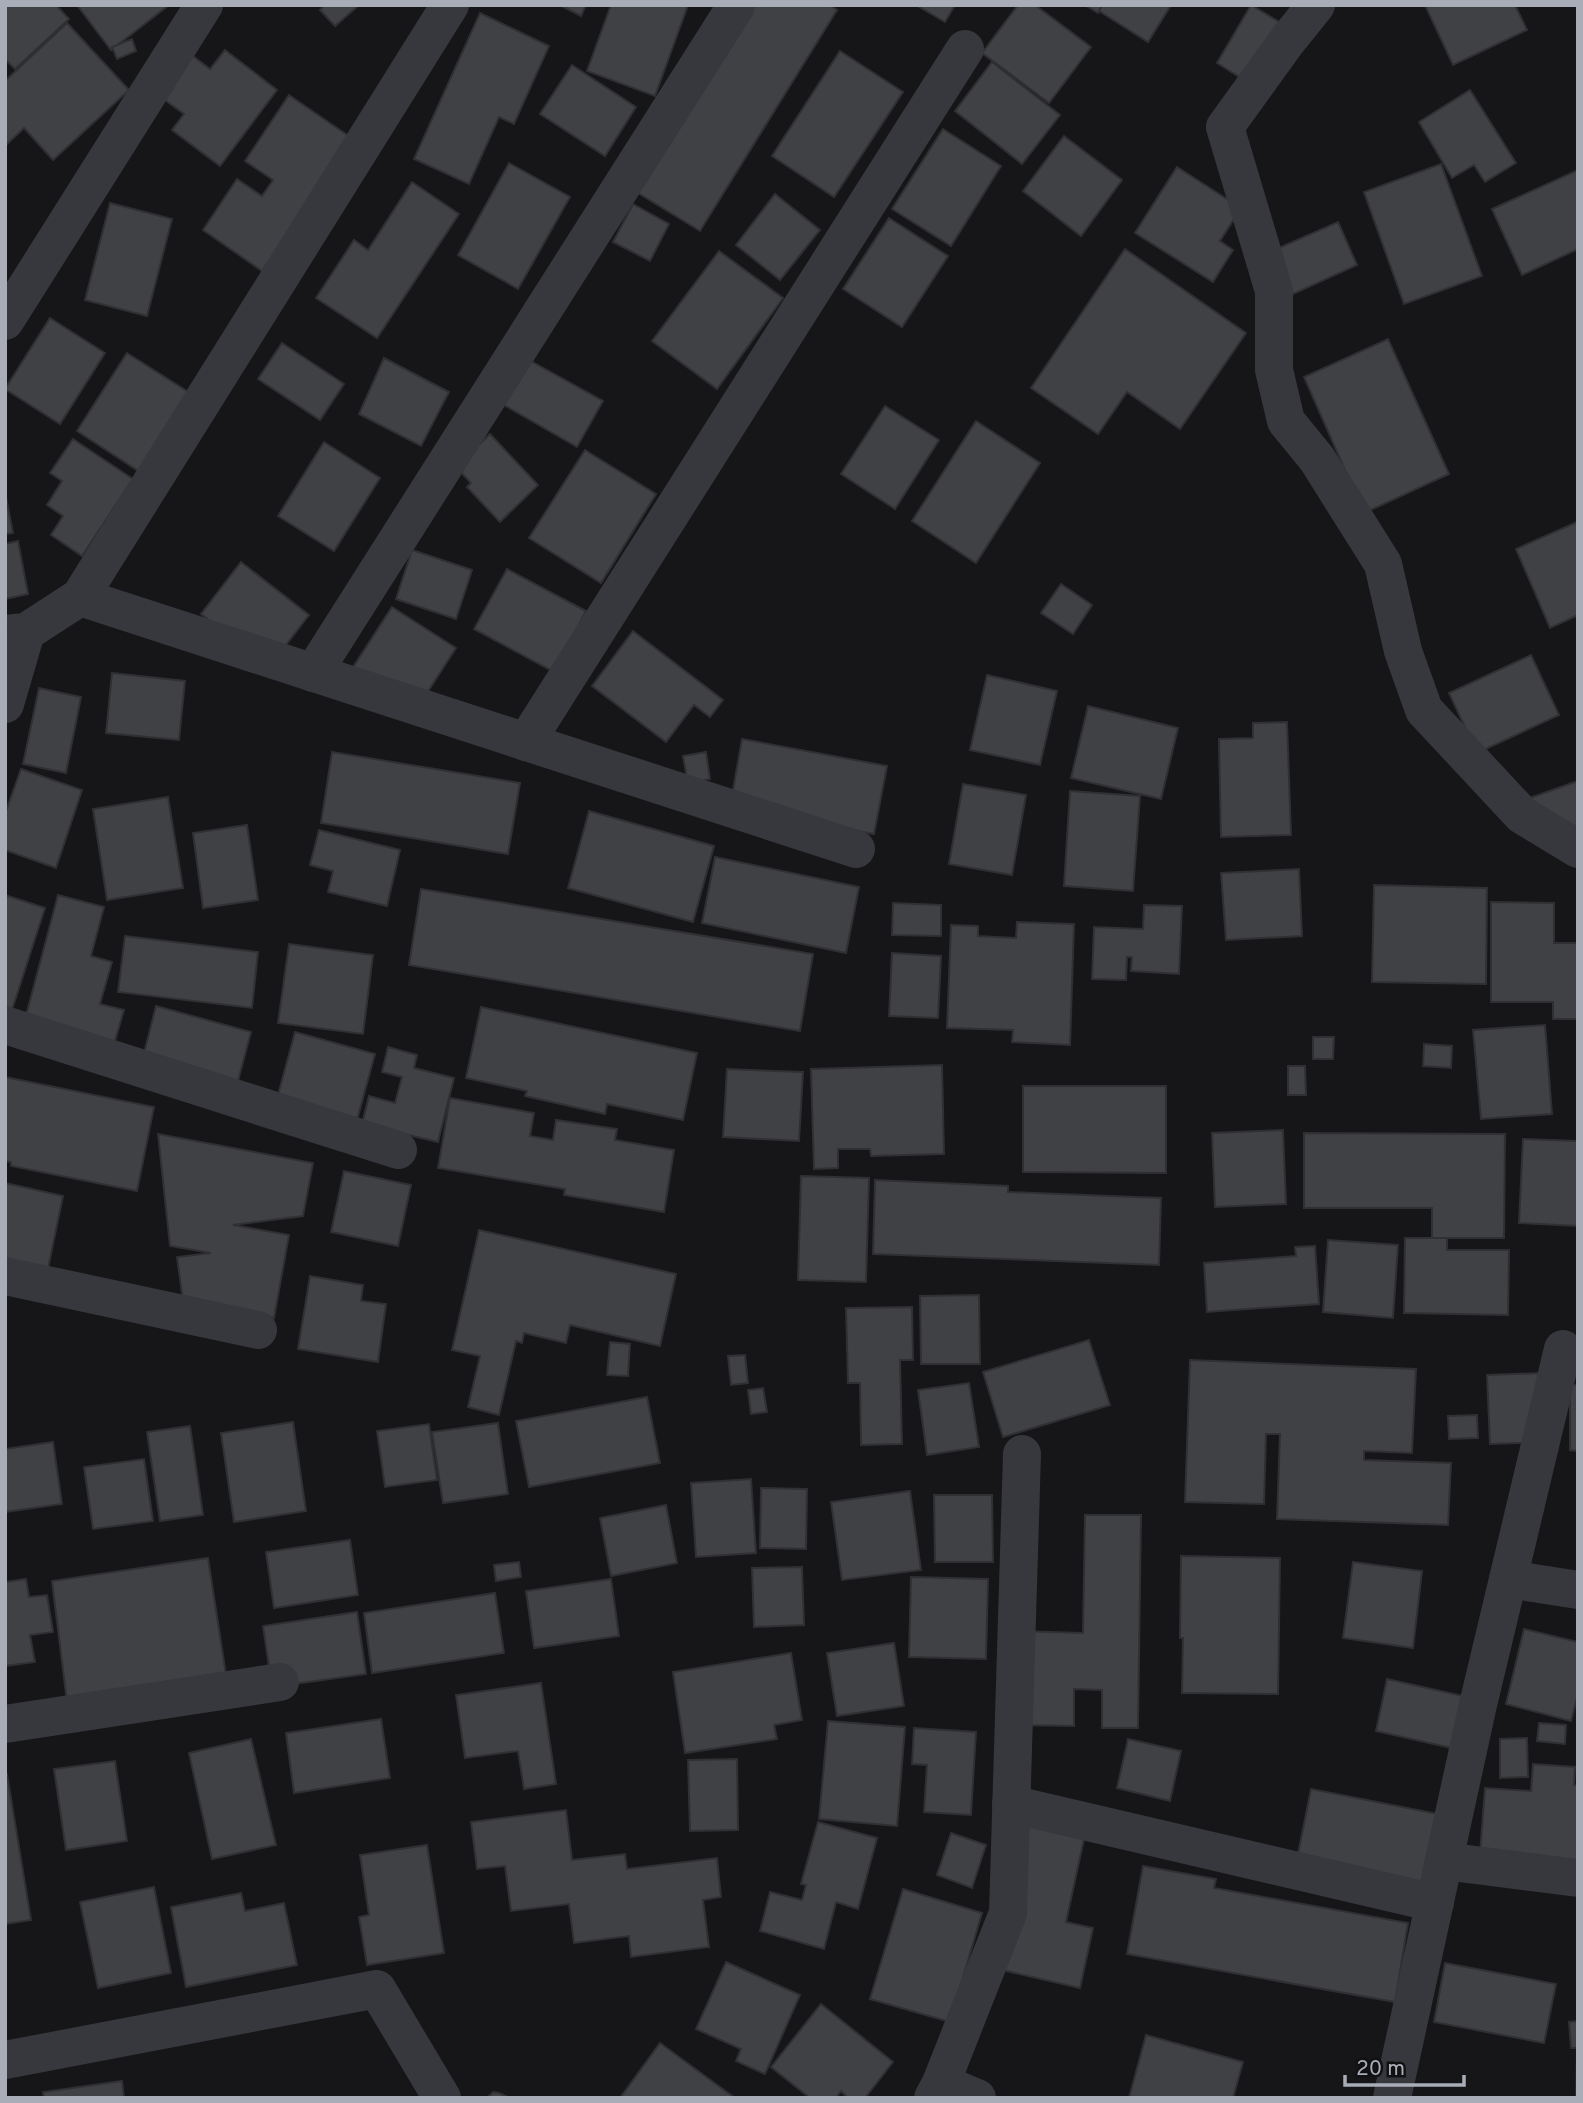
<svg xmlns="http://www.w3.org/2000/svg" width="1583" height="2103" font-family="Overpass,sans-serif">
	<style>
		.building { fill: #404145; stroke: #303034; stroke-width: 2 }
		.lines { fill: none; stroke-linecap: round; stroke-linejoin: round }
		.minor { stroke: #37383d; stroke-width: 38 }
	</style>
	<rect width="100%" height="100%" fill="#161618"/>
	<g class="building">
		<polygon points="8,5 56,5 69,19 15,69 5,59 5,7"/>
		<polygon points="77,5 169,5 111,50"/>
		<polygon points="325,5 357,5 358,6 335,26 320,10"/>
		<polygon points="560,5 586,5 581,16"/>
		<polygon points="611,5 688,5 655,96 587,71"/>
		<polygon points="755,5 830,5 837,10 700,231 638,193"/>
		<polygon points="916,5 955,5 945,22"/>
		<polygon points="1018,5 1035,5 1091,47 1049,103 982,53"/>
		<polygon points="1085,5 1103,5 1098,13"/>
		<polygon points="1102,5 1171,5 1148,42 1099,11"/>
		<polygon points="1251,5 1303,36 1268,95 1217,63"/>
		<polygon points="1425,5 1515,5 1527,30 1453,65"/>
		<polygon points="480,13 549,46 514,124 499,117 469,184 414,159"/>
		<polygon points="67,23 129,90 53,160 24,128 6,145 5,144 5,81"/>
		<polygon points="132,39 136,51 117,59 112,47"/>
		<polygon points="225,50 277,90 220,166 172,130 184,114 158,95 189,53 210,69"/>
		<polygon points="840,51 903,92 834,197 772,156"/>
		<polygon points="992,62 1060,115 1022,164 955,111"/>
		<polygon points="572,65 636,107 605,156 540,114"/>
		<polygon points="1470,90 1516,163 1485,182 1474,165 1452,178 1419,122"/>
		<polygon points="289,95 353,139 262,271 203,230 237,179 262,196 273,180 245,161"/>
		<polygon points="943,129 1001,166 951,246 892,209"/>
		<polygon points="1064,136 1122,180 1081,236 1023,191"/>
		<polygon points="509,163 570,197 518,289 458,255"/>
		<polygon points="1441,164 1482,276 1404,304 1364,192"/>
		<polygon points="1177,167 1241,208 1220,241 1233,250 1213,282 1135,233"/>
		<polygon points="1578,170 1578,249 1522,275 1492,209"/>
		<polygon points="412,182 459,214 377,338 316,298 354,240 368,250"/>
		<polygon points="775,194 820,230 780,280 736,245"/>
		<polygon points="110,203 172,219 147,316 85,300"/>
		<polygon points="633,204 669,224 650,261 613,242"/>
		<polygon points="889,218 948,256 902,327 843,289"/>
		<polygon points="1338,222 1357,265 1293,294 1274,250"/>
		<polygon points="1125,249 1246,333 1180,429 1127,392 1098,434 1031,388"/>
		<polygon points="719,251 783,298 717,389 652,341"/>
		<polygon points="50,318 105,353 60,424 5,389"/>
		<polygon points="1388,339 1449,474 1364,513 1304,377"/>
		<polygon points="282,343 344,384 320,420 258,379"/>
		<polygon points="127,353 190,393 140,472 77,431"/>
		<polygon points="384,358 449,392 421,446 359,414"/>
		<polygon points="529,360 603,401 577,447 504,405"/>
		<polygon points="885,406 939,440 895,509 841,474"/>
		<polygon points="976,421 1040,463 976,563 912,521"/>
		<polygon points="490,434 538,485 500,522 467,487 471,483 456,467"/>
		<polygon points="73,439 133,479 82,556 51,535 63,516 47,505 62,481 50,473"/>
		<polygon points="324,442 380,478 334,551 278,516"/>
		<polygon points="585,450 656,494 601,583 529,538"/>
		<polygon points="5,492 13,533 5,534"/>
		<polygon points="1577,522 1578,615 1550,628 1516,549"/>
		<polygon points="18,541 28,594 5,599 5,544"/>
		<polygon points="412,550 472,570 456,619 396,599"/>
		<polygon points="241,562 309,615 269,667 201,614"/>
		<polygon points="507,569 586,611 554,672 474,629"/>
		<polygon points="1061,584 1092,605 1073,634 1041,613"/>
		<polygon points="392,607 456,648 412,716 348,675"/>
		<polygon points="633,631 723,700 710,717 694,705 666,742 592,686"/>
		<polygon points="1531,655 1559,715 1477,753 1449,693"/>
		<polygon points="112,673 185,681 179,740 106,733"/>
		<polygon points="987,675 1057,691 1040,765 970,750"/>
		<polygon points="39,688 81,697 66,773 23,764"/>
		<polygon points="1088,706 1178,728 1161,799 1071,778"/>
		<polygon points="1287,722 1291,835 1221,837 1219,739 1253,738 1253,723"/>
		<polygon points="742,739 887,766 874,834 730,807"/>
		<polygon points="332,752 520,783 508,854 321,823"/>
		<polygon points="706,752 710,779 688,783 683,756"/>
		<polygon points="21,769 82,790 56,868 5,850 5,814"/>
		<polygon points="1578,781 1578,843 1530,798"/>
		<polygon points="963,784 1026,795 1012,875 949,864"/>
		<polygon points="1070,791 1140,796 1133,891 1064,886"/>
		<polygon points="168,797 183,888 107,900 93,809"/>
		<polygon points="589,811 714,846 693,922 568,888"/>
		<polygon points="247,825 258,900 203,908 193,833"/>
		<polygon points="319,830 400,850 387,906 328,892 333,871 310,865"/>
		<polygon points="715,857 859,887 846,953 702,923"/>
		<polygon points="1299,869 1302,936 1226,940 1221,873"/>
		<polygon points="1374,885 1487,888 1486,984 1372,982"/>
		<polygon points="421,889 813,954 800,1031 409,965"/>
		<polygon points="5,895 45,908 9,1019 5,1018"/>
		<polygon points="58,895 104,907 91,956 112,962 100,1004 124,1010 112,1051 23,1027"/>
		<polygon points="1491,902 1554,903 1554,943 1578,943 1578,1019 1553,1019 1553,1002 1491,1002"/>
		<polygon points="893,903 941,905 941,936 892,935"/>
		<polygon points="1144,905 1182,906 1179,974 1131,971 1132,957 1127,957 1126,980 1092,979 1094,927 1143,929"/>
		<polygon points="1017,922 1074,924 1070,1045 1012,1042 1013,1030 947,1028 951,925 978,926 978,936 1016,938"/>
		<polygon points="125,936 258,952 252,1008 118,992"/>
		<polygon points="289,944 373,955 363,1034 278,1023"/>
		<polygon points="892,953 941,956 938,1018 889,1016"/>
		<polygon points="156,1006 251,1032 238,1081 138,1077"/>
		<polygon points="481,1007 697,1053 683,1120 607,1104 605,1114 525,1096 527,1091 466,1078"/>
		<polygon points="1545,1025 1552,1114 1481,1119 1473,1030"/>
		<polygon points="295,1032 375,1054 354,1131 274,1110"/>
		<polygon points="1313,1037 1334,1037 1333,1059 1313,1059"/>
		<polygon points="1424,1044 1452,1046 1451,1068 1423,1066"/>
		<polygon points="388,1047 417,1055 414,1068 454,1078 438,1142 362,1124 369,1096 395,1103 402,1077 382,1072"/>
		<polygon points="942,1065 944,1154 871,1156 870,1149 838,1149 838,1168 814,1169 811,1069"/>
		<polygon points="1288,1066 1305,1066 1306,1095 1288,1095"/>
		<polygon points="727,1069 803,1072 799,1141 723,1137"/>
		<polygon points="5,1077 154,1107 137,1191 11,1166 11,1162 5,1161"/>
		<polygon points="1023,1086 1166,1086 1166,1173 1023,1172"/>
		<polygon points="450,1098 534,1113 530,1136 553,1140 556,1120 617,1129 615,1140 674,1150 664,1212 564,1195 565,1189 438,1168"/>
		<polygon points="1283,1130 1286,1204 1215,1207 1212,1133"/>
		<polygon points="1304,1133 1505,1134 1504,1238 1432,1238 1432,1208 1304,1208"/>
		<polygon points="158,1134 313,1163 303,1216 233,1225 289,1235 274,1318 183,1301 177,1257 211,1253 170,1246"/>
		<polygon points="1523,1139 1578,1141 1578,1226 1519,1223"/>
		<polygon points="344,1171 411,1185 398,1246 331,1232"/>
		<polygon points="801,1176 869,1178 866,1282 798,1280"/>
		<polygon points="875,1180 1008,1186 1008,1192 1161,1198 1159,1265 873,1254"/>
		<polygon points="5,1183 63,1196 45,1283 5,1274"/>
		<polygon points="479,1230 676,1274 660,1346 570,1325 566,1343 524,1333 522,1343 516,1341 499,1415 468,1407 480,1356 452,1350"/>
		<polygon points="1405,1238 1447,1238 1447,1250 1509,1250 1508,1315 1404,1313"/>
		<polygon points="1328,1240 1398,1245 1393,1318 1323,1312"/>
		<polygon points="1315,1246 1319,1304 1207,1312 1204,1263 1296,1256 1295,1247"/>
		<polygon points="310,1276 363,1285 361,1301 386,1304 378,1362 298,1349"/>
		<polygon points="979,1295 980,1364 921,1364 920,1296"/>
		<polygon points="912,1307 913,1360 900,1360 902,1444 861,1445 860,1383 848,1383 846,1308"/>
		<polygon points="1089,1340 1110,1405 1003,1437 983,1372"/>
		<polygon points="610,1342 630,1344 628,1376 607,1375"/>
		<polygon points="745,1355 748,1383 731,1385 728,1356"/>
		<polygon points="1190,1360 1416,1369 1412,1453 1364,1451 1364,1460 1451,1463 1448,1525 1277,1519 1280,1434 1266,1434 1264,1504 1185,1502"/>
		<polygon points="1541,1373 1543,1442 1490,1444 1487,1375"/>
		<polygon points="969,1383 979,1447 927,1455 918,1390"/>
		<polygon points="1570,1385 1578,1385 1578,1451 1570,1450"/>
		<polygon points="763,1388 767,1412 751,1414 748,1390"/>
		<polygon points="647,1397 660,1463 529,1487 516,1421"/>
		<polygon points="1477,1415 1478,1438 1449,1439 1448,1416"/>
		<polygon points="293,1422 306,1511 234,1522 221,1433"/>
		<polygon points="498,1423 508,1494 443,1503 432,1432"/>
		<polygon points="429,1424 437,1480 385,1487 377,1431"/>
		<polygon points="190,1426 203,1515 160,1521 147,1432"/>
		<polygon points="53,1442 62,1504 5,1512 5,1449"/>
		<polygon points="144,1459 153,1521 93,1529 84,1467"/>
		<polygon points="751,1479 756,1553 696,1557 691,1483"/>
		<polygon points="761,1488 807,1489 806,1549 760,1548"/>
		<polygon points="910,1491 921,1570 842,1580 831,1502"/>
		<polygon points="934,1495 992,1495 993,1562 935,1562"/>
		<polygon points="666,1505 677,1563 611,1576 600,1518"/>
		<polygon points="1085,1515 1141,1515 1138,1728 1102,1728 1102,1690 1074,1689 1074,1726 1018,1725 1019,1631 1083,1633"/>
		<polygon points="350,1540 358,1595 274,1608 266,1552"/>
		<polygon points="1181,1556 1280,1558 1278,1694 1182,1693 1183,1638 1180,1638"/>
		<polygon points="208,1558 228,1688 68,1710 52,1581"/>
		<polygon points="519,1562 521,1577 496,1581 494,1565"/>
		<polygon points="1353,1562 1422,1571 1413,1648 1343,1638"/>
		<polygon points="802,1567 804,1625 754,1627 752,1568"/>
		<polygon points="911,1577 988,1579 986,1659 909,1657"/>
		<polygon points="26,1579 29,1597 47,1595 53,1632 30,1635 35,1662 5,1666 5,1582"/>
		<polygon points="611,1579 619,1636 534,1648 526,1591"/>
		<polygon points="495,1593 504,1653 372,1673 364,1613"/>
		<polygon points="357,1612 366,1674 272,1687 263,1626"/>
		<polygon points="1524,1629 1578,1642 1578,1694 1571,1721 1506,1704"/>
		<polygon points="894,1643 904,1706 837,1716 827,1653"/>
		<polygon points="791,1653 802,1720 774,1725 777,1739 685,1753 673,1672"/>
		<polygon points="1387,1679 1476,1699 1465,1751 1376,1731"/>
		<polygon points="541,1683 556,1784 524,1789 518,1751 465,1758 456,1695"/>
		<polygon points="381,1719 390,1778 294,1793 286,1733"/>
		<polygon points="828,1721 905,1727 897,1826 819,1819"/>
		<polygon points="1539,1723 1566,1725 1565,1744 1537,1741"/>
		<polygon points="914,1728 976,1732 971,1815 924,1812 927,1765 912,1764"/>
		<polygon points="1527,1738 1528,1777 1500,1778 1500,1739"/>
		<polygon points="251,1739 276,1845 212,1859 189,1753"/>
		<polygon points="1128,1739 1181,1751 1170,1801 1117,1788"/>
		<polygon points="737,1759 738,1830 690,1831 688,1760"/>
		<polygon points="115,1761 127,1841 66,1850 54,1769"/>
		<polygon points="1533,1764 1575,1767 1574,1785 1578,1785 1578,1874 1479,1867 1485,1788 1531,1791"/>
		<polygon points="5,1774 7,1774 31,1920 5,1924"/>
		<polygon points="1311,1789 1448,1816 1433,1891 1296,1864"/>
		<polygon points="566,1810 572,1860 625,1854 627,1869 717,1858 721,1897 703,1900 709,1947 631,1957 629,1936 574,1943 569,1904 511,1911 505,1866 477,1869 471,1822"/>
		<polygon points="818,1822 877,1838 858,1909 836,1902 824,1949 760,1931 770,1892 802,1900 806,1885 801,1884"/>
		<polygon points="1029,1826 1084,1839 1066,1922 1093,1928 1080,1988 998,1969"/>
		<polygon points="951,1833 986,1845 972,1888 937,1875"/>
		<polygon points="427,1845 444,1953 367,1965 359,1917 369,1915 360,1855"/>
		<polygon points="1143,1866 1216,1879 1214,1888 1408,1923 1395,2002 1127,1954"/>
		<polygon points="154,1887 171,1973 98,1988 80,1902"/>
		<polygon points="903,1889 982,1913 950,2022 870,1999"/>
		<polygon points="241,1893 245,1911 284,1903 297,1965 186,1987 171,1907"/>
		<polygon points="726,1962 800,1995 765,2074 736,2061 741,2049 696,2029"/>
		<polygon points="1445,1963 1556,1984 1544,2043 1434,2022"/>
		<polygon points="821,2004 893,2062 865,2098 848,2098 841,2091 836,2098 810,2098 771,2067"/>
		<polygon points="1578,2021 1578,2048 1571,2048 1569,2022"/>
		<polygon points="1146,2035 1243,2062 1233,2098 1129,2098"/>
		<polygon points="660,2043 735,2098 620,2098"/>
		<polygon points="1577,2051 1578,2098 1576,2098"/>
		<polygon points="122,2081 124,2098 44,2098 43,2092"/>
		<polygon points="493,2092 499,2093 510,2098 487,2098"/>
	</g>
	<g class="lines">
		<g class="minor">
			<polyline points="1316,5 1287,41 1225,127 1274,291 1274,370 1286,421 1317,459 1383,564 1403,651 1424,710 1522,815 1578,849"/>
			<polyline points="5,321 204,5"/>
			<polyline points="80,597 450,5"/>
			<polyline points="5,634 26,632 80,597 856,849"/>
			<polyline points="313,673 736,6"/>
			<polyline points="5,704 26,632"/>
			<polyline points="526,742 965,49"/>
			<polyline points="5,1025 398,1150"/>
			<polyline points="5,1276 258,1330"/>
			<polyline points="1508,1579 1578,1590"/>
			<polyline points="5,1724 280,1682"/>
			<polyline points="1011,1804 1435,1903"/>
			<polyline points="1444,1861 1578,1878"/>
			<polyline points="5,2060 377,1989 442,2098"/>
			<polyline points="941,2083 977,2098"/>
			<polyline points="933,2098 941,2083 1008,1913 1022,1454"/>
			<polyline points="1392,2098 1477,1709 1563,1349"/>
		</g>
	</g>
	<rect width="1583" height="2103" fill="none" stroke="#a8adb8" stroke-width="14"/>
	<path d="M1345 2075v10h119v-10" fill="none" stroke="#a8adb8" stroke-width="3.5"/>
	<text x="1356" y="2075" font-size="21" fill="#a8adb8" stroke="#111113" stroke-width="5" paint-order="stroke">20 m</text>
</svg>
